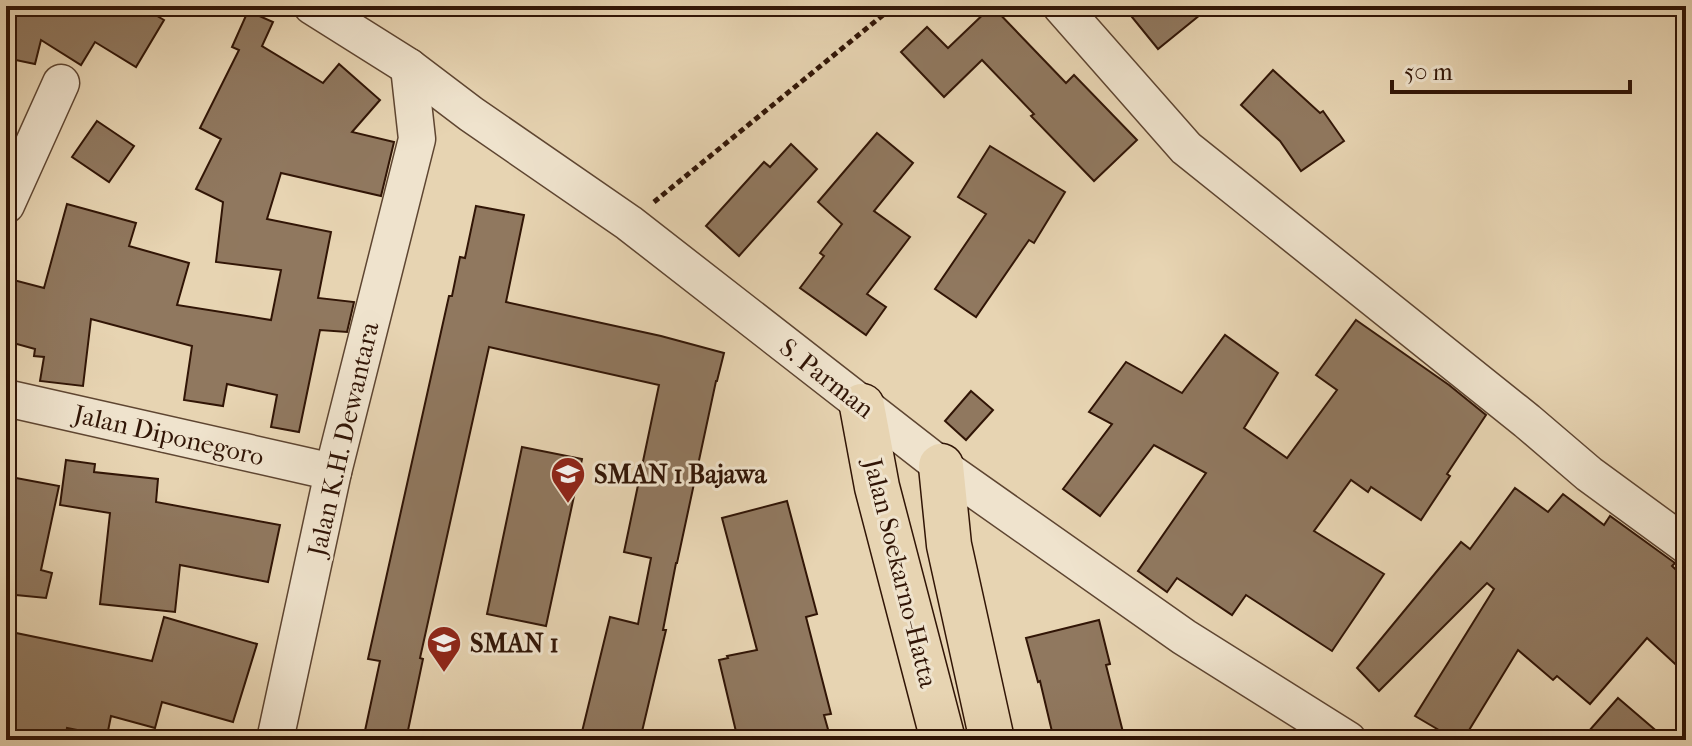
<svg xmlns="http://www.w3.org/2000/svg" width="1692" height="746" font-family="'IM FELL French Canon',serif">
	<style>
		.building { fill: #90785f; stroke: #311506; stroke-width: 2 }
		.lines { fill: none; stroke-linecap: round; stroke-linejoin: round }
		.minor-casing { stroke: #5e4531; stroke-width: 39 }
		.highway-casing { stroke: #311506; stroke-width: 47 }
		.path { stroke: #311506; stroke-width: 5; stroke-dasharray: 6 4; stroke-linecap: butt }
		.minor { stroke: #efe3cd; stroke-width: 36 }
		.highway { stroke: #e7d4b2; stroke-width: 44 }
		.labels { text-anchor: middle; stroke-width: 6; stroke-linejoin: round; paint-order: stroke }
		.street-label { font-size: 26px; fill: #311506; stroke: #efe3cd }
		.poi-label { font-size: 26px; font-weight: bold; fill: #311506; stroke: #efe3cd; text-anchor: start }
	</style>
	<rect width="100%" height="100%" fill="#e7d4b2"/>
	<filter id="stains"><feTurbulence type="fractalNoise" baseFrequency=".0025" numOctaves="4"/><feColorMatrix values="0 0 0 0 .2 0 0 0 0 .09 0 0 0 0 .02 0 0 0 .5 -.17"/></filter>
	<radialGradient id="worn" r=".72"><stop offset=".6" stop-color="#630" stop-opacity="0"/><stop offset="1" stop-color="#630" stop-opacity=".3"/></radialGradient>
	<g class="building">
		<polygon points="6,6 140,6 164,20 136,67 95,42 81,65 41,40 35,64 6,58"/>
		<polygon points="992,6 1066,83 1074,75 1137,140 1094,181 1031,116 1034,114 982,60 944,97 901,52 927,27 948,48"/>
		<polygon points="1123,6 1211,6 1158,49"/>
		<polygon points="248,11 273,22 262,46 323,83 339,64 380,100 352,132 394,142 381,196 281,173 267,219 331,232 318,298 354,302 347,332 320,330 299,432 271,427 277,395 227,384 223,406 184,400 192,346 91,319 83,386 40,381 44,357 34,356 35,349 6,341 6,278 44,288 67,204 136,223 129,246 189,263 177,305 271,320 281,270 216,262 223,202 196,189 221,139 200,128 239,50 232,47"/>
		<polygon points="1273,70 1320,113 1323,111 1344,141 1301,171 1280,141 1241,105"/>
		<polygon points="97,121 134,146 109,182 72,157"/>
		<polygon points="877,133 913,163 874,211 910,237 867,294 886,307 866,335 800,288 824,256 820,253 842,224 818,202"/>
		<polygon points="791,144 817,169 739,256 706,226 764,162 770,167"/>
		<polygon points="990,146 1065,192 1034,243 1029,240 976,317 935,289 986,214 958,197"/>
		<polygon points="476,206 524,215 506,302 661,336 724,353 717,381 716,381 677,563 676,563 663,630 666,630 640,740 580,740 610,617 638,624 651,558 624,552 659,385 489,347 420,658 423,659 406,740 363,740 380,661 368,659 449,296 452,296 460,257 465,258"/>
		<polygon points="1356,320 1449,385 1486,415 1447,474 1450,476 1421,520 1371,487 1368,492 1351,480 1314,531 1384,574 1332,651 1246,595 1232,615 1177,578 1167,592 1138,571 1206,473 1154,445 1100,516 1063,489 1112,424 1089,412 1126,362 1182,393 1225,335 1278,373 1244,428 1287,458 1337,390 1316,375"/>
		<polygon points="971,391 993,410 966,440 945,421"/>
		<polygon points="522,447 582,459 546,626 487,614"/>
		<polygon points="66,460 95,464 94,472 158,479 156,502 280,525 268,582 180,565 175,612 100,604 110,513 60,505"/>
		<polygon points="16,478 59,486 41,570 52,573 46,598 6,594 6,526"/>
		<polygon points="1515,488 1548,512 1563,494 1604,525 1610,516 1675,563 1672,566 1686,579 1686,674 1647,638 1590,704 1557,676 1553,680 1518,650 1463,740 1456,740 1415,716 1494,589 1487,583 1379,691 1357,668 1461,542 1470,549"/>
		<polygon points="787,501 817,614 806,617 831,714 824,715 831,740 738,740 719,660 728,658 727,656 757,650 722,518"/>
		<polygon points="164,617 257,644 233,722 162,702 155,728 111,716 107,736 67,728 65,740 6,740 6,707 16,633 152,661"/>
		<polygon points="1099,620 1110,664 1106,665 1125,740 1054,740 1040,681 1038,682 1026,638"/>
		<polygon points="1618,698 1667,740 1581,740"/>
	</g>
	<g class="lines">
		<g class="minor-casing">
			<g id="minor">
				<polyline points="312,6 409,67 471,114 629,223 941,466 1184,637 1348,740"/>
				<polyline points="1061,6 1186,148 1527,421 1589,474 1686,545"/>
				<polyline points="6,205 61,83"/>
				<polyline points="6,398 333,472"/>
				<polyline points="275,740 333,472 417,139 409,67"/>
			</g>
		</g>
		<g class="highway-casing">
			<g id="highway">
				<polyline points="862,406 877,487 943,740"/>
				<polyline points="941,466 949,545 992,740"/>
			</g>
		</g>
		<polyline class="path" points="654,202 894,6"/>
		<use href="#minor" class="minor"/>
		<use href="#highway" class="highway"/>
	</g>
	<defs>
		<g id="school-pin" transform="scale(1.8)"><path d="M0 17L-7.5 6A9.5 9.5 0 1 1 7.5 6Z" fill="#8f2418" stroke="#efe3cd"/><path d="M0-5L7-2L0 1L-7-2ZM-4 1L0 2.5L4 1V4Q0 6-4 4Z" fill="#fff"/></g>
	</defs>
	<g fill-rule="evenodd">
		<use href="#school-pin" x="568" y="474"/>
		<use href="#school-pin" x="444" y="643"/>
	</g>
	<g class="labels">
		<g class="street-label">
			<text transform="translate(827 378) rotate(38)" y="9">S. Parman</text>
			<text transform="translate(169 435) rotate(13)" y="9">Jalan Diponegoro</text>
			<text transform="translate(343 439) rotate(-77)" y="9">Jalan K.H. Dewantara</text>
			<text transform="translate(901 573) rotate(76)" y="9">Jalan Soekarno-Hatta</text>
		</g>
		<g class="poi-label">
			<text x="594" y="483">SMAN 1 Bajawa</text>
			<text x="470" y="652">SMAN 1</text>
		</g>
	</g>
	<rect width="1692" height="746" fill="none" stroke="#e7d4b2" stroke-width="32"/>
	<rect x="8" y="8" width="1676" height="730" fill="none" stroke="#311506" stroke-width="4"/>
	<rect x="16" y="16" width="1660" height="714" fill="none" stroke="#311506" stroke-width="2"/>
	<path d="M1392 80v12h238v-12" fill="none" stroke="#311506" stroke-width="4"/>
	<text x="1404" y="80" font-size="24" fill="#311506" stroke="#efe3cd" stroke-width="6" paint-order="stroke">50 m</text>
	<rect width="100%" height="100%" filter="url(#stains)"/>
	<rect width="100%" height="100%" fill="url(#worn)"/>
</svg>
